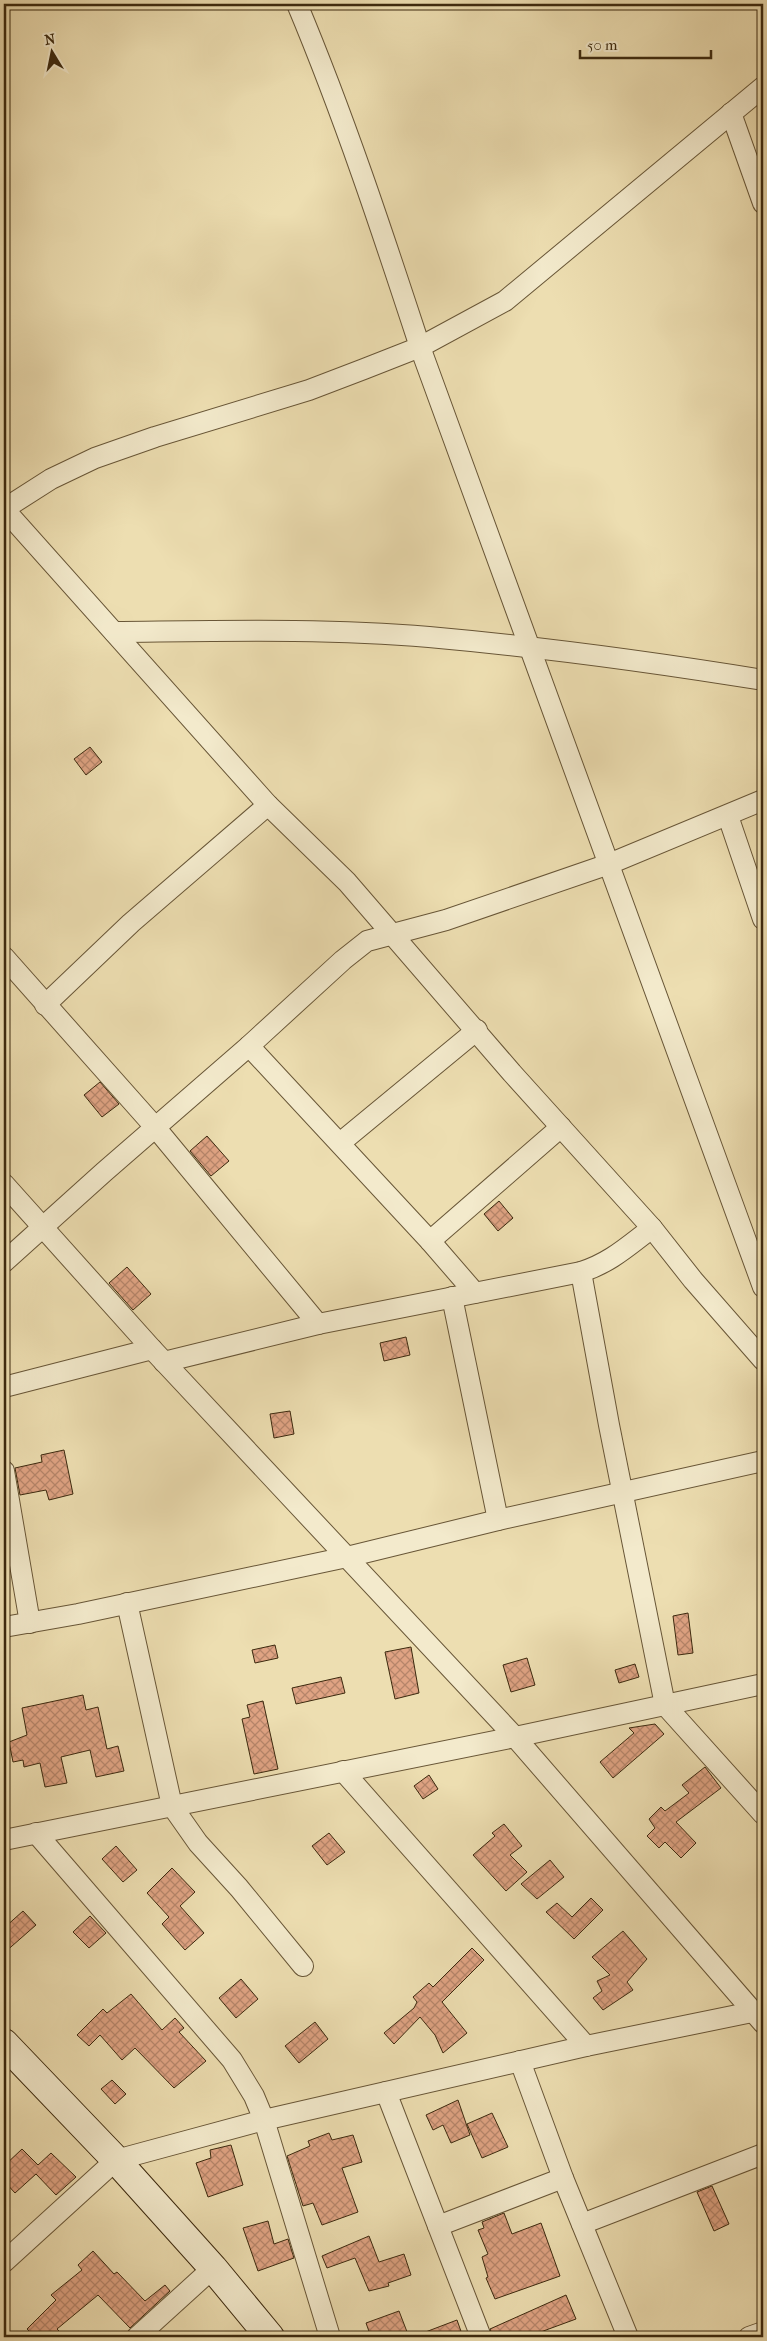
<svg xmlns="http://www.w3.org/2000/svg" width="767" height="2341" font-family="'IM FELL French Canon',serif">
	<style>
		.building { fill: url(#building-cross-hatch); stroke: #3c290e }
		.lines { fill: none; stroke-linecap: round; stroke-linejoin: round }
		.street-casing { stroke: #685637; stroke-width: 22 }
		.secondary-casing { stroke: #3c290e; stroke-width: 30 }
		.street { stroke: #f3eacc; stroke-width: 20 }
		.secondary { stroke: #f3eacc; stroke-width: 28 }
	</style>
	<defs>
		<pattern id="building-cross-hatch" width="8" height="8" patternUnits="userSpaceOnUse" patternTransform="scale(1.25)"><rect width="8" height="8" fill="#dfa383"/><path d="M0 0l8 8M0 8l8-8" fill="none" stroke="#b6856a"/></pattern>
	</defs>
	<rect width="100%" height="100%" fill="#eddeb1"/>
	<filter id="stains"><feTurbulence type="fractalNoise" baseFrequency=".004" numOctaves="4"/><feColorMatrix values="0 0 0 0 .2 0 0 0 0 .09 0 0 0 0 .02 0 0 0 .5 -.17"/></filter>
	<radialGradient id="worn" r=".72"><stop offset=".6" stop-color="#630" stop-opacity="0"/><stop offset="1" stop-color="#630" stop-opacity=".3"/></radialGradient>
	<g class="building">
		<polygon points="90,747 102,762 86,775 74,759"/>
		<polygon points="100,1082 119,1104 102,1117 84,1095"/>
		<polygon points="207,1136 229,1161 211,1176 190,1151"/>
		<polygon points="499,1201 513,1218 498,1231 484,1214"/>
		<polygon points="127,1267 151,1294 133,1310 109,1283"/>
		<polygon points="406,1337 410,1355 384,1361 380,1343"/>
		<polygon points="290,1411 294,1434 274,1438 270,1414"/>
		<polygon points="64,1450 73,1494 49,1500 46,1490 20,1495 15,1468 42,1462 41,1455"/>
		<polygon points="688,1613 693,1653 678,1655 673,1616"/>
		<polygon points="275,1645 278,1658 255,1663 252,1650"/>
		<polygon points="411,1647 419,1693 395,1699 385,1652"/>
		<polygon points="527,1658 535,1685 511,1692 503,1665"/>
		<polygon points="635,1664 639,1677 619,1683 615,1670"/>
		<polygon points="341,1677 345,1693 296,1704 292,1688"/>
		<polygon points="83,1695 86,1710 98,1707 107,1749 118,1746 124,1771 96,1777 90,1750 61,1757 67,1783 45,1787 40,1763 24,1767 23,1760 13,1762 9,1742 27,1735 22,1708"/>
		<polygon points="263,1701 278,1769 254,1774 242,1719 250,1717 247,1705"/>
		<polygon points="655,1724 664,1734 613,1778 600,1762 634,1733 629,1728"/>
		<polygon points="705,1767 721,1788 676,1822 696,1843 681,1858 665,1842 659,1848 647,1836 655,1828 649,1819 661,1807 665,1811 689,1793 682,1785"/>
		<polygon points="429,1775 438,1789 423,1799 414,1786"/>
		<polygon points="504,1824 522,1846 510,1855 527,1872 506,1891 473,1855 495,1836 492,1833"/>
		<polygon points="329,1833 345,1852 327,1865 312,1846"/>
		<polygon points="116,1846 137,1870 123,1882 102,1859"/>
		<polygon points="550,1860 564,1877 537,1899 521,1884"/>
		<polygon points="172,1868 195,1892 180,1906 204,1933 185,1950 162,1924 169,1917 147,1893"/>
		<polygon points="591,1898 603,1910 574,1939 546,1912 557,1903 572,1917"/>
		<polygon points="23,1911 36,1925 4,1953 4,1928"/>
		<polygon points="90,1916 106,1933 89,1948 73,1932"/>
		<polygon points="623,1931 647,1959 627,1982 633,1990 603,2010 593,1998 602,1991 597,1981 610,1975 592,1957"/>
		<polygon points="472,1948 484,1960 442,2002 467,2033 443,2053 435,2035 420,2017 394,2044 384,2033 414,2008 417,2002 413,1997 429,1983 433,1987"/>
		<polygon points="241,1979 258,1999 236,2018 219,1998"/>
		<polygon points="131,1994 162,2030 175,2018 184,2028 179,2032 206,2061 174,2088 135,2048 122,2060 100,2035 89,2046 77,2035 103,2009 107,2013"/>
		<polygon points="315,2022 328,2039 299,2063 285,2046"/>
		<polygon points="112,2080 126,2094 115,2104 101,2089"/>
		<polygon points="458,2100 470,2135 451,2143 443,2125 433,2130 426,2115"/>
		<polygon points="492,2113 508,2147 482,2158 467,2124"/>
		<polygon points="329,2133 332,2140 353,2135 362,2162 342,2168 358,2212 322,2225 313,2203 303,2206 287,2156 310,2146 308,2141"/>
		<polygon points="231,2145 243,2185 208,2197 196,2163 211,2158 210,2150"/>
		<polygon points="22,2149 38,2165 51,2153 76,2177 56,2195 36,2174 15,2193 4,2181 4,2166"/>
		<polygon points="712,2186 729,2224 714,2231 697,2192"/>
		<polygon points="504,2213 512,2234 541,2223 560,2276 495,2299 486,2278 488,2277 482,2257 488,2254 478,2230 484,2228 482,2222"/>
		<polygon points="268,2221 274,2244 288,2239 294,2258 258,2271 243,2228"/>
		<polygon points="369,2236 379,2262 404,2254 411,2275 388,2283 389,2286 369,2291 355,2258 327,2268 322,2256"/>
		<polygon points="93,2251 114,2274 117,2272 145,2301 165,2285 170,2291 130,2328 98,2295 57,2329 65,2337 35,2337 27,2329 56,2300 51,2295 82,2270 78,2265"/>
		<polygon points="566,2295 576,2319 527,2337 493,2337 490,2329"/>
		<polygon points="399,2311 409,2337 371,2337 366,2323"/>
		<polygon points="457,2320 463,2337 415,2337 415,2336"/>
	</g>
	<g class="lines">
		<g class="street-casing">
			<g id="street">
				<path d="M297 4C344 116 382 231 420 347L763 1287"/>
				<polyline points="763,87 505,301 420,347 364,369 309,390 155,437 95,458 51,479 4,509 268,805 347,882 512,1073 652,1228 693,1280 763,1360"/>
				<polyline points="731,113 763,203"/>
				<path d="M114 632C219 631 324 628 429 637 541 647 652 662 763 680"/>
				<polyline points="728,816 763,919"/>
				<polyline points="4,957 155,1127 318,1324"/>
				<polyline points="45,1005 131,923 268,805"/>
				<polyline points="249,1046 430,1241 475,1293"/>
				<polyline points="340,1143 477,1030"/>
				<polyline points="4,1184 152,1349 515,1737 763,2023"/>
				<polyline points="430,1241 561,1127"/>
				<polyline points="4,1262 104,1172 249,1046 343,960 367,941 446,920 609,864 763,800"/>
				<polyline points="581,1272 609,1425 665,1705 763,1814"/>
				<polyline points="452,1297 498,1520"/>
				<path d="M164 1362 318 1324 581 1272C610 1263 628 1246 652 1228"/>
				<polyline points="4,1387 152,1349"/>
				<polyline points="4,1471 30,1623"/>
				<polyline points="127,1603 172,1806 198,1843 239,1888 303,1966"/>
				<polyline points="4,1627 78,1614 347,1557 498,1520 763,1461"/>
				<polyline points="343,1771 586,2046"/>
				<polyline points="36,1833 232,2060 254,2096 264,2120 330,2337"/>
				<polyline points="4,1840 515,1737 763,1684"/>
				<polyline points="520,2061 563,2178 628,2337"/>
				<polyline points="386,2092 481,2337"/>
				<polyline points="582,2224 763,2154"/>
				<polyline points="438,2226 563,2178"/>
				<polyline points="4,2262 116,2160 264,2120 586,2046 762,2010"/>
				<polyline points="137,2337 213,2268"/>
				<polyline points="749,2337 763,2332"/>
			</g>
		</g>
		<g class="secondary-casing">
			<polyline id="secondary" points="4,2043 116,2160 213,2268 270,2337"/>
		</g>
		<use href="#street" class="street"/>
		<use href="#secondary" class="secondary"/>
	</g>
	<rect width="767" height="2341" fill="none" stroke="#eddeb1" stroke-width="20"/>
	<rect x="5" y="5" width="757" height="2331" fill="none" stroke="#3c290e" stroke-width="2.5"/>
	<rect x="10" y="10" width="747" height="2321" fill="none" stroke="#3c290e"/>
	<g transform="translate(52 52) rotate(350)" stroke="#f3eacc" stroke-width="4" paint-order="stroke">
	<path d="M0-4L9 19L0 12L-9 19Z" fill="#3c290e"/>
	<text y="-8" font-size="14" font-weight="bold" text-anchor="middle" fill="#3c290e">N</text>
	</g>
	<path d="M580 50v8h131v-8" fill="none" stroke="#3c290e" stroke-width="2.5"/>
	<text x="587" y="50" font-size="15" fill="#3c290e" stroke="#f3eacc" stroke-width="4" paint-order="stroke">50 m</text>
	<rect width="100%" height="100%" filter="url(#stains)"/>
	<rect width="100%" height="100%" fill="url(#worn)"/>
</svg>
